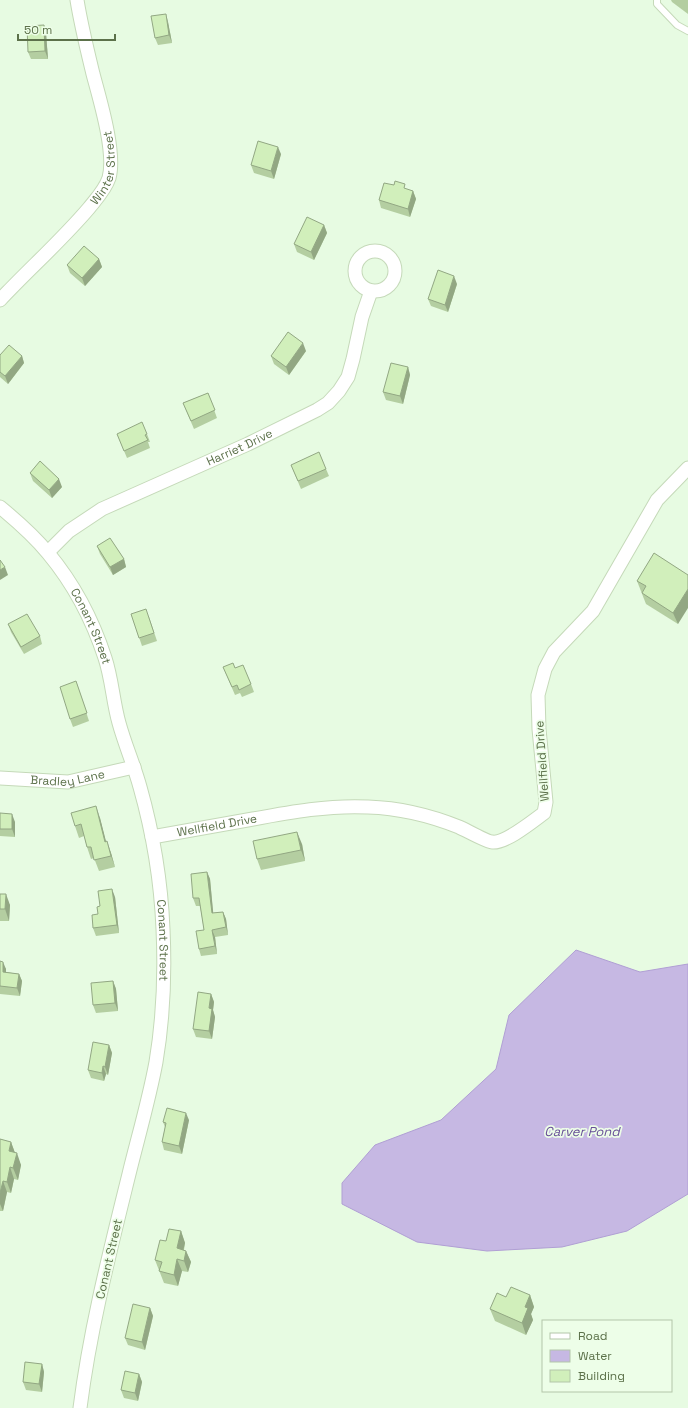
<svg xmlns="http://www.w3.org/2000/svg" width="688" height="1408" font-family="'Space Grotesk',sans-serif">
	<style>
		.water { fill: #c6b8e3; stroke: #b09fd4 }
		.lines { fill: none; stroke-linecap: round; stroke-linejoin: round }
		.service-casing { stroke: #c5d9b9; stroke-width: 8 }
		.minor-casing { stroke: #c5d9b9; stroke-width: 15 }
		.service { stroke: #fff; stroke-width: 6 }
		.minor { stroke: #fff; stroke-width: 13 }
		.wall { fill: #b4cea1 }
		.shaded-wall { fill: #92a783 }
		.building { fill: #d1efbb; stroke: #92a783 }
		.labels { text-anchor: middle; stroke-width: 3.5; stroke-linejoin: round; paint-order: stroke }
		.street-label { font-size: 12px; fill: #5c714a; stroke: #edfee8 }
		.water-label { font-size: 13px; font-style: italic; fill: #674e97; stroke: #edfee8 }
	</style>
	<rect width="100%" height="100%" fill="#e7fbe2"/>
	<polygon class="water" points="576,950 640,972 688,964 688,1194 627,1231 562,1247 487,1251 417,1242 342,1204 342,1183 375,1145 441,1120 496,1069 509,1015"/>
	<g class="lines">
		<g class="service-casing">
			<polyline id="service" points="657,0 657,4 677,25 688,31"/>
		</g>
		<g class="minor-casing">
			<g id="minor">
				<circle cx="375" cy="271" r="20"/>
				<path id="s1" d="M0 300C29 269 61 241 89 208 96 199 105 190 109 178 116 153 100 100 93 74 87 49 81 25 77 0"/>
				<path id="s2" d="M0 507C17 521 34 536 48 553 73 583 93 621 105 658 112 679 113 702 119 723 125 745 134 765 140 787 153 833 161 881 163 929 165 971 163 1020 156 1062 149 1100 138 1137 129 1174 110 1251 90 1329 80 1408"/>
				<path id="s3" d="M48 552 69 531 102 509 248 444 317 410 328 403 339 391 348 377 353 359 362 317 371 291"/>
				<path id="s4" d="M0 778 68 782 134 767"/>
				<path id="s5" d="M152 837C186 831 220 825 253 819 291 812 329 805 368 807 399 808 429 815 459 827 466 830 487 842 492 842 505 844 533 821 544 813L546 802 539 729 538 695 545 669 554 652 593 611 657 500 688 468"/>
			</g>
		</g>
		<use href="#service" class="service"/>
		<use href="#minor" class="minor"/>
	</g>
	<g class="wall">
		<polygon points="671,0 688,0 688,14 672,2"/>
		<polygon points="168,22 172,43 158,45 155,38"/>
		<polygon points="46,33 48,59 31,59 28,52"/>
		<polygon points="281,154 274,179 254,173 251,165"/>
		<polygon points="406,189 413,191 416,199 410,217 381,208 379,200"/>
		<polygon points="324,225 327,233 314,260 297,252 294,244"/>
		<polygon points="99,259 102,267 85,286 70,273 67,265"/>
		<polygon points="457,284 448,312 431,306 428,299"/>
		<polygon points="306,351 289,375 274,364 271,356"/>
		<polygon points="0,355 22,356 24,363 8,384 0,377"/>
		<polygon points="408,367 410,375 403,404 386,400 383,392"/>
		<polygon points="208,393 217,418 194,429 183,403"/>
		<polygon points="117,434 147,434 150,442 148,442 150,448 127,458"/>
		<polygon points="291,465 326,469 329,476 301,489"/>
		<polygon points="30,473 62,487 52,498 33,481"/>
		<polygon points="97,546 124,559 126,567 113,575 100,554"/>
		<polygon points="688,575 678,624 646,604 637,581"/>
		<polygon points="131,614 149,617 157,641 142,646"/>
		<polygon points="8,624 40,636 42,644 24,654 11,632"/>
		<polygon points="223,667 235,668 251,684 254,692 242,697 240,693 235,695"/>
		<polygon points="76,681 89,721 73,727 70,719"/>
		<polygon points="0,813 15,822 15,837 0,836"/>
		<polygon points="100,818 106,842 111,853 115,867 99,871 94,858 91,859 87,847 84,836 79,838 75,826"/>
		<polygon points="302,844 305,861 261,870 257,859"/>
		<polygon points="207,872 210,879 213,913 223,912 226,919 228,935 215,937 217,954 201,956 199,949 204,930 200,906 196,906 193,898"/>
		<polygon points="0,894 10,905 9,921 0,921"/>
		<polygon points="115,897 119,933 96,936 93,928 98,914 100,906"/>
		<polygon points="0,961 6,969 6,972 19,974 22,981 20,996 0,994"/>
		<polygon points="113,981 116,989 118,1011 96,1013 93,1005"/>
		<polygon points="211,994 214,1002 213,1010 215,1017 212,1039 196,1037 193,1029"/>
		<polygon points="109,1045 112,1053 108,1075 106,1074 104,1081 91,1078 88,1070"/>
		<polygon points="189,1120 182,1154 164,1150 162,1142 165,1127 163,1122"/>
		<polygon points="0,1139 11,1142 15,1153 21,1165 18,1180 14,1179 11,1193 7,1192 3,1211 0,1211"/>
		<polygon points="181,1231 185,1243 184,1250 186,1251 191,1262 188,1272 182,1271 178,1286 164,1283 155,1260 166,1241"/>
		<polygon points="530,1295 534,1307 531,1314 533,1320 526,1335 495,1321 490,1309 506,1297"/>
		<polygon points="150,1308 153,1316 145,1350 128,1345 125,1338"/>
		<polygon points="42,1364 44,1372 42,1392 26,1390 23,1382"/>
		<polygon points="139,1374 142,1382 138,1401 124,1398 121,1390"/>
	</g>
	<g class="shaded-wall">
		<polygon points="166,14 168,22 172,43 169,35"/>
		<polygon points="44,25 46,33 48,59 45,51"/>
		<polygon points="278,147 281,154 274,179 271,171"/>
		<polygon points="413,191 416,199 410,217 408,209"/>
		<polygon points="324,225 327,233 314,260 311,252"/>
		<polygon points="99,259 102,267 85,286 82,278"/>
		<polygon points="454,276 457,284 448,312 445,305"/>
		<polygon points="303,343 306,351 289,375 286,367"/>
		<polygon points="22,356 24,363 8,384 5,376"/>
		<polygon points="408,367 410,375 403,404 400,396"/>
		<polygon points="59,479 62,487 52,498 49,490"/>
		<polygon points="124,559 126,567 113,575 110,567"/>
		<polygon points="5,567 8,575 0,580 0,570"/>
		<polygon points="688,589 688,608 678,624 673,613"/>
		<polygon points="96,806 100,818 109,853 105,842"/>
		<polygon points="12,814 15,822 15,837 12,829"/>
		<polygon points="297,832 302,844 305,861 301,850"/>
		<polygon points="107,841 111,853 115,867 111,856"/>
		<polygon points="207,872 210,879 214,921 212,913"/>
		<polygon points="112,889 115,897 119,933 117,925"/>
		<polygon points="6,894 10,905 9,921 5,909"/>
		<polygon points="223,912 226,919 228,935 226,927"/>
		<polygon points="212,930 215,937 217,954 215,946"/>
		<polygon points="3,962 6,969 6,980 3,972"/>
		<polygon points="19,974 22,981 20,996 17,988"/>
		<polygon points="113,981 116,989 118,1011 115,1003"/>
		<polygon points="211,994 214,1002 213,1010 215,1017 212,1039 209,1031 209,1008"/>
		<polygon points="109,1045 112,1053 108,1075 105,1067"/>
		<polygon points="103,1066 106,1074 104,1081 102,1073"/>
		<polygon points="186,1113 189,1120 182,1154 179,1146"/>
		<polygon points="11,1142 15,1153 9,1151"/>
		<polygon points="17,1153 21,1165 18,1180 13,1168"/>
		<polygon points="10,1167 14,1179 11,1193 7,1182"/>
		<polygon points="3,1181 7,1192 3,1211 0,1204 0,1193"/>
		<polygon points="181,1231 185,1243 181,1260 177,1248"/>
		<polygon points="186,1251 191,1262 188,1272 184,1261"/>
		<polygon points="177,1259 182,1271 178,1286 174,1275"/>
		<polygon points="530,1295 534,1307 531,1314 533,1320 526,1335 522,1323 525,1307"/>
		<polygon points="150,1308 153,1316 145,1350 142,1342"/>
		<polygon points="42,1364 44,1372 42,1392 39,1384"/>
		<polygon points="139,1374 142,1382 138,1401 135,1393"/>
	</g>
	<g class="building">
		<polygon points="166,14 169,35 155,38 151,16"/>
		<polygon points="44,25 45,51 28,52 27,26"/>
		<polygon points="258,141 278,147 271,171 251,165"/>
		<polygon points="395,181 405,184 404,188 413,191 408,209 379,200 384,183 394,185"/>
		<polygon points="307,217 324,225 311,252 294,244"/>
		<polygon points="84,246 99,259 82,278 67,265"/>
		<polygon points="438,270 454,276 445,305 428,299"/>
		<polygon points="288,332 303,343 286,367 271,356"/>
		<polygon points="9,345 22,356 5,376 0,372 0,355"/>
		<polygon points="391,363 408,367 400,396 383,392"/>
		<polygon points="208,393 215,410 191,421 183,403"/>
		<polygon points="142,422 147,434 145,435 148,440 124,451 117,434"/>
		<polygon points="319,452 326,469 298,481 291,465"/>
		<polygon points="40,461 59,479 49,490 30,473"/>
		<polygon points="110,538 124,559 110,567 97,546"/>
		<polygon points="654,553 688,575 688,589 673,613 642,593 646,586 637,581"/>
		<polygon points="0,560 5,567 0,570"/>
		<polygon points="146,609 154,633 139,638 131,614"/>
		<polygon points="27,614 40,636 21,647 8,624"/>
		<polygon points="233,663 235,668 243,665 251,684 239,690 237,685 232,687 223,667"/>
		<polygon points="76,681 87,713 70,719 60,687"/>
		<polygon points="96,806 105,842 107,841 111,856 94,860 91,847 87,847 81,824 75,826 71,813"/>
		<polygon points="0,813 12,814 12,829 0,829"/>
		<polygon points="297,832 301,850 257,859 253,841"/>
		<polygon points="207,872 212,913 223,912 226,927 212,930 215,946 199,949 196,931 204,930 199,898 193,898 191,874"/>
		<polygon points="112,889 117,925 93,928 92,915 98,914 97,907 100,906 98,891"/>
		<polygon points="0,894 6,894 5,909 0,909"/>
		<polygon points="0,961 3,962 3,972 19,974 17,988 0,986"/>
		<polygon points="113,981 115,1003 93,1005 91,983"/>
		<polygon points="198,992 211,994 209,1008 212,1009 209,1031 193,1029"/>
		<polygon points="93,1042 109,1045 105,1067 103,1066 102,1073 88,1070"/>
		<polygon points="167,1108 186,1113 179,1146 162,1142 166,1123 163,1122"/>
		<polygon points="0,1139 11,1142 9,1151 17,1153 13,1168 10,1167 7,1182 3,1181 0,1193"/>
		<polygon points="169,1229 181,1231 177,1248 186,1251 184,1261 177,1259 174,1275 159,1271 162,1262 155,1260 160,1240 166,1241"/>
		<polygon points="511,1287 530,1295 525,1307 528,1308 522,1323 490,1309 497,1293 506,1297"/>
		<polygon points="133,1304 150,1308 142,1342 125,1338"/>
		<polygon points="25,1362 42,1364 39,1384 23,1382"/>
		<polygon points="125,1371 139,1374 135,1393 121,1390"/>
	</g>
	<g class="labels">
		<g class="street-label">
			<text dy="4" stroke="none"><textPath href="#s1" startOffset="173">Winter Street</textPath></text>
			<text dy="4" stroke="none"><textPath href="#s3" startOffset="220">Harriet Drive</textPath></text>
			<text dy="4" stroke="none"><textPath href="#s2" startOffset="152">Conant Street</textPath></text>
			<text transform="translate(542 761) rotate(-94)" y="4">Wellfield Drive</text>
			<text dy="4" stroke="none"><textPath href="#s4" startOffset="68">Bradley Lane</textPath></text>
			<text dy="4" stroke="none"><textPath href="#s5" startOffset="66">Wellfield Drive</textPath></text>
			<text dy="4" stroke="none"><textPath href="#s2" startOffset="476">Conant Street</textPath></text>
			<text transform="translate(109 1259) rotate(-77)" y="4">Conant Street</text>
		</g>
		<g class="water-label">
			<text x="582" y="1136">Carver Pond</text>
		</g>
	</g>
	<rect x="542" y="1320" width="130" height="72" fill="#edfee8" stroke="#b3c6a9"/>
	<rect x="550" y="1333" width="20" height="6" fill="#ffffff" stroke="#b3c6a9"/>
	<text x="578" y="1340" font-size="12" fill="#5c714a">Road</text>
	<rect x="550" y="1350" width="20" height="12" fill="#c6b8e3" stroke="#b3c6a9"/>
	<text x="578" y="1360" font-size="12" fill="#5c714a">Water</text>
	<rect x="550" y="1370" width="20" height="12" fill="#d1efbb" stroke="#b3c6a9"/>
	<text x="578" y="1380" font-size="12" fill="#5c714a">Building</text>
	<path d="M18 34v6h97v-6" fill="none" stroke="#5c714a" stroke-width="2"/>
	<text x="24" y="34" font-size="12" fill="#5c714a" stroke="#edfee8" stroke-width="3" paint-order="stroke">50 m</text>
</svg>
